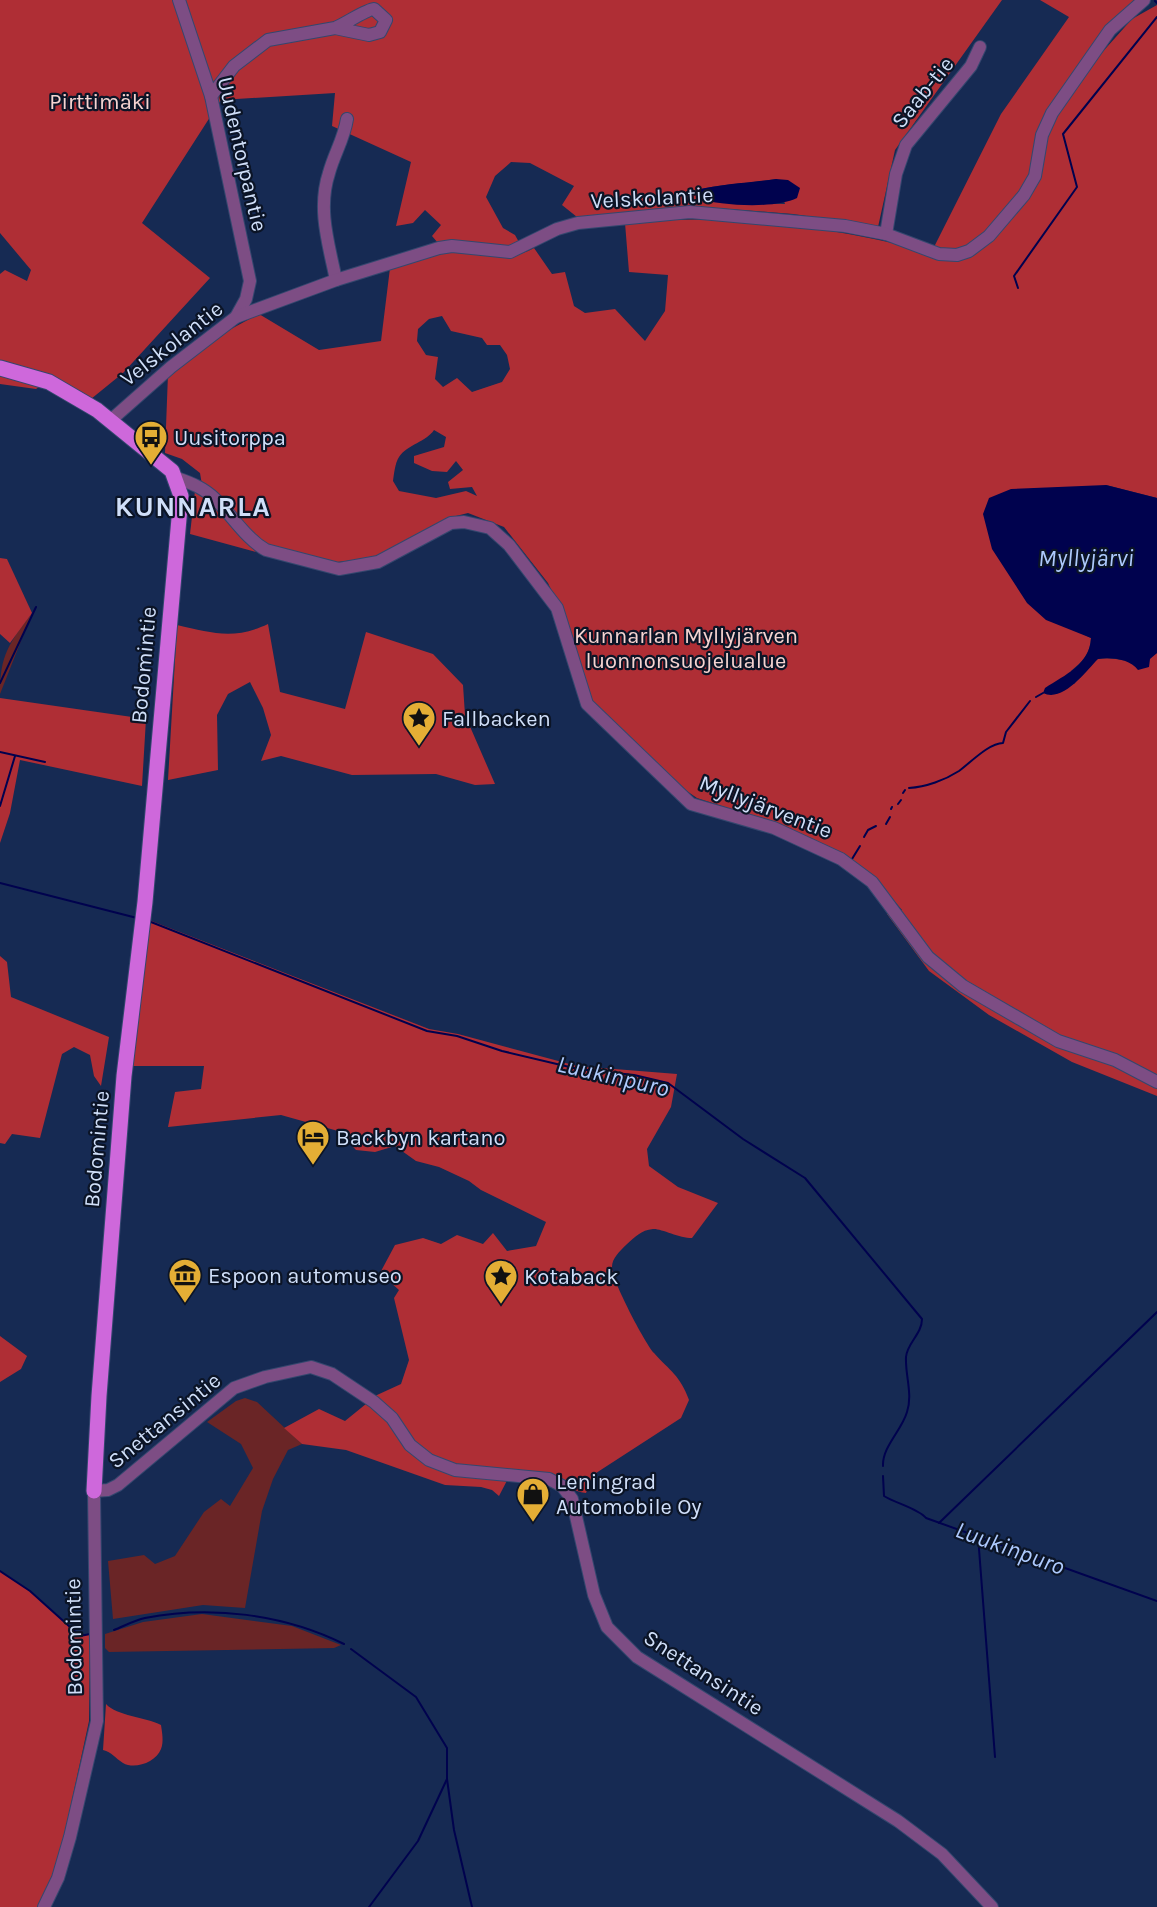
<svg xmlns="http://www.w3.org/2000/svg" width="1157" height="1907" font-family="Karla,sans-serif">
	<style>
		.green { fill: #6a2526 }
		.forest { fill: #af2e35; fill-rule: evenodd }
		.water { fill: #00024e }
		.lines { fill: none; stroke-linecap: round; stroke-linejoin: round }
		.stream { stroke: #00024e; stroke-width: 2 }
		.minor-casing { stroke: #34476e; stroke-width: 14 }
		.major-casing { stroke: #34476e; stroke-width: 17 }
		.minor { stroke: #7d4d84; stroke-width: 12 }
		.major { stroke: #ce68db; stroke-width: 15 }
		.labels { text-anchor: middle; stroke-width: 4.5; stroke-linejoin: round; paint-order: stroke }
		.street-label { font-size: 22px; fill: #d0dff9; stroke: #0b1426 }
		.park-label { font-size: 22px; fill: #f6d4d1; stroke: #0b1426 }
		.poi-label { font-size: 22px; fill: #d0dff9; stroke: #0b1426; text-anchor: start }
		.water-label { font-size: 24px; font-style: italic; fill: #aecafd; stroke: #0b1426 }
		.district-label { font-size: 28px; font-weight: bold; letter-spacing: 1.5px; fill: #d0dff9; stroke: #0b1426 }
	</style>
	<rect width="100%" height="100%" fill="#162a53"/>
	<g class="green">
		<path d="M32 613 0 694C0 654 9 644 32 613Z"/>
		<polygon points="245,1398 257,1402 302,1444 288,1450 273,1479 262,1511 245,1608 203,1605 113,1619 108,1561 144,1555 155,1564 175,1556 204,1512 221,1499 230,1506 253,1468 241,1444 207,1422 236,1401"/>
		<polygon points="202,1614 292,1626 341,1645 334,1648 109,1652 105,1648 105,1634 143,1622"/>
	</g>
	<g class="forest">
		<path d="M0 0H1002L895 150 878 227 793 214 690 206 577 217 562 205 574 186 530 163 511 162 495 176 486 197 503 228 515 235 520 244 509 247 438 243 432 236 441 225 425 210 413 223 396 226 411 162 332 126 335 93 221 100 142 223 210 278 123 373 91 399 0 363V274L5 270 27 281 31 270 0 233ZM777 179 785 204 710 202 697 197 696 190C723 184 750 183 777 179Z"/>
		<polygon points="1040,0 1135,0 1106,27 1047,110 1030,174 1019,192 985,232 967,246 956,250 934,247 1001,114 1069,17"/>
		<path d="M1157 5V498L1106 485 1085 635 1091 638C1090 654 1083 661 1071 671L1074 684 1097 659C1125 655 1128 670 1157 653V1096L1072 1062 989 1015 929 971 887 914 902 910 877 881 774 823 697 798 675 783 588 698 564 618 548 583 504 527 468 513 448 518 378 557 330 563 265 545 202 485 200 473 182 459 165 453 168 374 231 329 259 314 319 350 381 341 390 268C410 262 432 251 453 251 483 251 506 264 534 248L552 274 565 272 574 306 585 313 615 309 645 341 665 311 668 275 629 272 625 223C743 212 845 228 959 260L1027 198 1051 122 1090 66 1132 19ZM442 316 451 331 482 338 487 345H500L507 355 510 369 502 382 472 392 457 378 443 387 435 379 438 357 426 355 417 341 418 329 429 319ZM434 430 446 437 444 447 414 456V463L432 471 447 472 456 461 463 470 448 482 450 489 472 487 477 496 466 491 436 498 399 491 393 481C394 474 395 463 399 457 408 444 426 442 434 430Z"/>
		<polygon points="0,372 43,384 36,389 0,384"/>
		<polygon points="195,491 212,503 256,552 190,534"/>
		<polygon points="0,558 7,559 32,613 10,643 0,634"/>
		<path d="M268 624 280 692 345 709 366 632 433 654 463 685 465 715 495 784 475 785 436 774 352 775 281 756 261 761 271 735 263 708 250 682 228 694 217 715 218 770 168 780 177 625C212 633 234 640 268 624Z"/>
		<polygon points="0,698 146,719 142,786 20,760 10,813 0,843"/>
		<path d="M149 920 429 1029 458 1034 577 1066 677 1074 671 1107 647 1149 649 1166 678 1187 718 1203 692 1238C679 1238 660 1228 653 1229 641 1230 635 1237 626 1245 620 1251 612 1258 612 1267 611 1279 645 1343 654 1353 670 1371 680 1375 689 1400L681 1418 593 1475 586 1493C572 1492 569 1484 557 1479 543 1473 528 1471 513 1469L499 1496 492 1490 481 1487 445 1485 346 1450 302 1444 284 1428 319 1409 345 1421 377 1395 401 1384 409 1360 394 1298 399 1290 380 1273 395 1245 423 1238 441 1244 457 1235 483 1244 493 1233 507 1251 536 1246 546 1222 481 1190 469 1181 439 1167 416 1161 395 1146 375 1152 356 1150 338 1131 281 1115 168 1127 175 1092 201 1089 204 1066H129Z"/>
		<polygon points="0,956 7,962 11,997 109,1037 101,1086 94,1076 90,1055 74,1047 62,1054 40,1138 12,1134 5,1144 0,1143"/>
		<polygon points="0,1336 27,1356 21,1369 0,1382"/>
		<polygon points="0,1571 30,1591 80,1636 90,1634 89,1721 59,1860 38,1907 0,1907"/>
		<path d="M106 1704C117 1716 145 1717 161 1725 162 1732 164 1742 161 1749 156 1762 135 1770 123 1763 115 1758 112 1752 103 1750Z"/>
	</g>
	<g class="water">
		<path d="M776 179 788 180 800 188 797 198C775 209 721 206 697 198L696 190C722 184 749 183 776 179Z"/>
		<path d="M1106 485 1157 498V653L1150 659 1149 667 1138 670C1130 659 1111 657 1098 659 1086 671 1063 703 1043 693L1045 688C1065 675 1090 664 1091 638L1046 620 1027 603 992 549 983 514 989 498 1011 489Z"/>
	</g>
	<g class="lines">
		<g class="stream">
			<polyline points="1155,1 1157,3"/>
			<polyline points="1018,288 1014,276 1077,187 1063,134 1157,17"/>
			<polyline points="0,683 36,607"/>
			<polyline points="1036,697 1043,693"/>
			<polyline points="0,752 45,762"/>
			<path d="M909 788C926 787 945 780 959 771 970 763 989 743 1003 743L1006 732 1030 701"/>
			<polyline points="903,793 905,790"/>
			<polyline points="898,804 901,800"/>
			<polyline points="0,806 15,756"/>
			<polyline points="891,809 892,807"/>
			<polyline points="886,824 890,817"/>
			<polyline points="864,837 868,830 876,826"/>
			<polyline points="852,859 860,846"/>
			<polyline points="0,883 137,918"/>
			<path d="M151 922 427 1031 457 1036 502 1051 578 1069 634 1075 668 1083 743 1139 805 1178 922 1319C922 1334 907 1343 906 1357 905 1375 913 1394 907 1412 902 1430 882 1447 883 1466"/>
			<path d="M883 1476 884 1496C895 1503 919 1509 926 1518L1157 1601"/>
			<polyline points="939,1523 1157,1312"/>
			<polyline points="978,1536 995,1757"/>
			<polyline points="0,1571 30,1591 80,1636 90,1634"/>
			<path d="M114 1630C124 1626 135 1620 145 1618 210 1605 284 1614 344 1644"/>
			<polyline points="351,1649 416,1697 447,1748 447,1779 454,1830 472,1907"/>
			<polyline points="369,1907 418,1841 447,1779"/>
		</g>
		<g class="minor-casing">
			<g id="minor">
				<polyline points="179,0 211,96 250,281 246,299 236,317"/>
				<path d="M211 96 234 66 268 40 335 28 369 35 380 32 386 20 374 9C367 9 345 24 335 28"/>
				<polyline points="886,234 896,174 906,145 971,66 980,47"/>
				<path d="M336 280C329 245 317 209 329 173 334 154 344 139 347 119"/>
				<polyline points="111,420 171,367 236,317 336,280 439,248 452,246 510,252 557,229 578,223 690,212 845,226 886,234 939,254 957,255 969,251 989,236 1024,195 1035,176 1042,135 1052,113 1110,30 1144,0"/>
				<path d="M177 478C191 483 204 488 215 499 232 515 245 538 266 550L339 569 378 562 451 523 464 522 490 528 509 545 557 608 587 704 691 804 774 828 841 859 872 882 928 957 963 986 1058 1041 1115 1060 1157 1082"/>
				<polyline points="44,1907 58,1878 70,1837 97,1721 94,1491 108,1490 118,1485 234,1388 265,1377 311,1367 332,1374 374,1402 392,1418 410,1445 429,1460 455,1470 549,1479 562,1486 572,1499 594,1595 607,1627 637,1657 898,1821 942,1854 992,1907"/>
			</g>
		</g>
		<g class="major-casing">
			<polyline id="major" points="0,368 49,382 97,410 172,471 181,496 145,902 124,1076 99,1396 94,1491"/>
		</g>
		<use href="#minor" class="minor"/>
		<use href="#major" class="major"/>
	</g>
	<defs>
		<g id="bus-pin" transform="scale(1.725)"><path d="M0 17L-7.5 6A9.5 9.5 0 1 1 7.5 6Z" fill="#e4ae35" stroke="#0b1426"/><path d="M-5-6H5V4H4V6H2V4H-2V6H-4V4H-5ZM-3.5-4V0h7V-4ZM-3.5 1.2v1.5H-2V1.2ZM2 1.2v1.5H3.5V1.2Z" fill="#111"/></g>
		<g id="sight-pin" transform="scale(1.725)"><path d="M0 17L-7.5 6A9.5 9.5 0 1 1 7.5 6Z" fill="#e4ae35" stroke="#0b1426"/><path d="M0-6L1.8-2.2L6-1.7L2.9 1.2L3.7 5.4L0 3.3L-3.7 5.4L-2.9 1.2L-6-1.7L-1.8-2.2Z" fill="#111"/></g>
		<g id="hotel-pin" transform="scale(1.725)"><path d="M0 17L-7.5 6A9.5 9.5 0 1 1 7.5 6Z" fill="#e4ae35" stroke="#0b1426"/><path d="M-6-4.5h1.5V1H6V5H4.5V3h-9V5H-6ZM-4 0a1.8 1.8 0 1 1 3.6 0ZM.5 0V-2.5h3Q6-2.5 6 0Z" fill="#111"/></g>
		<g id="museum-pin" transform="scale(1.725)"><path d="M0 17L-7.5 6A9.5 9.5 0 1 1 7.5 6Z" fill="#e4ae35" stroke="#0b1426"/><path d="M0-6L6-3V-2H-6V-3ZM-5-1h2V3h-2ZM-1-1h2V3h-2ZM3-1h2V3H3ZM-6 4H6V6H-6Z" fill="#111"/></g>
		<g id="shop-pin" transform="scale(1.725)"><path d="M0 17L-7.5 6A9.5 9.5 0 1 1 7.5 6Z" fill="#e4ae35" stroke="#0b1426"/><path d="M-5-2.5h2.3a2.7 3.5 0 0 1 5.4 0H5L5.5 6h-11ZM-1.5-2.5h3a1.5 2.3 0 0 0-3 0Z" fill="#111"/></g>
	</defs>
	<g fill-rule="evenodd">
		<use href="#bus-pin" x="151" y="437"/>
		<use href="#sight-pin" x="419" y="718"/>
		<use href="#hotel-pin" x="313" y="1137"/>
		<use href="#museum-pin" x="185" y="1275"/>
		<use href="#sight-pin" x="501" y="1276"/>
		<use href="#shop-pin" x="533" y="1494"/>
	</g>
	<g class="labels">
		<g class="street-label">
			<text transform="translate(922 92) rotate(-51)" y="8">Saab-tie</text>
			<text transform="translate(243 154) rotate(77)" y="8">Uudentorpantie</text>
			<text transform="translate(652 197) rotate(-3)" y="8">Velskolantie</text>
			<text transform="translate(171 343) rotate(-38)" y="8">Velskolantie</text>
			<text transform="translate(143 665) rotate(-85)" y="8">Bodomintie</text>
			<text transform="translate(766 806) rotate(21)" y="8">Myllyjärventie</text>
			<text transform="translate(96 1149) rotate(-85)" y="8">Bodomintie</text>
			<text transform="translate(164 1420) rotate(-39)" y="8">Snettansintie</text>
			<text transform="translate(73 1637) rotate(-91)" y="8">Bodomintie</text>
			<text transform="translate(704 1672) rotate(33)" y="8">Snettansintie</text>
		</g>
		<g class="park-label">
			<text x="100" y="109">Pirttimäki</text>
			<text x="686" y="643">Kunnarlan Myllyjärven<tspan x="686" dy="25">luonnonsuojelualue</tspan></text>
		</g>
		<g class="poi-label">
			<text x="174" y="445">Uusitorppa</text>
			<text x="442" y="726">Fallbacken</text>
			<text x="336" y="1145">Backbyn kartano</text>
			<text x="208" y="1283">Espoon automuseo</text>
			<text x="524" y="1284">Kotaback</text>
			<text x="556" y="1489">Leningrad<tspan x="556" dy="25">Automobile Oy</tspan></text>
		</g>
		<g class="water-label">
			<text x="1086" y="566">Myllyjärvi</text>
			<text transform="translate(613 1076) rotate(13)" y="8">Luukinpuro</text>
			<text transform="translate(1010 1548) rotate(20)" y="8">Luukinpuro</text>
		</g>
		<g class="district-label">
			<text x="193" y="516">KUNNARLA</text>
		</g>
	</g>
</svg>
